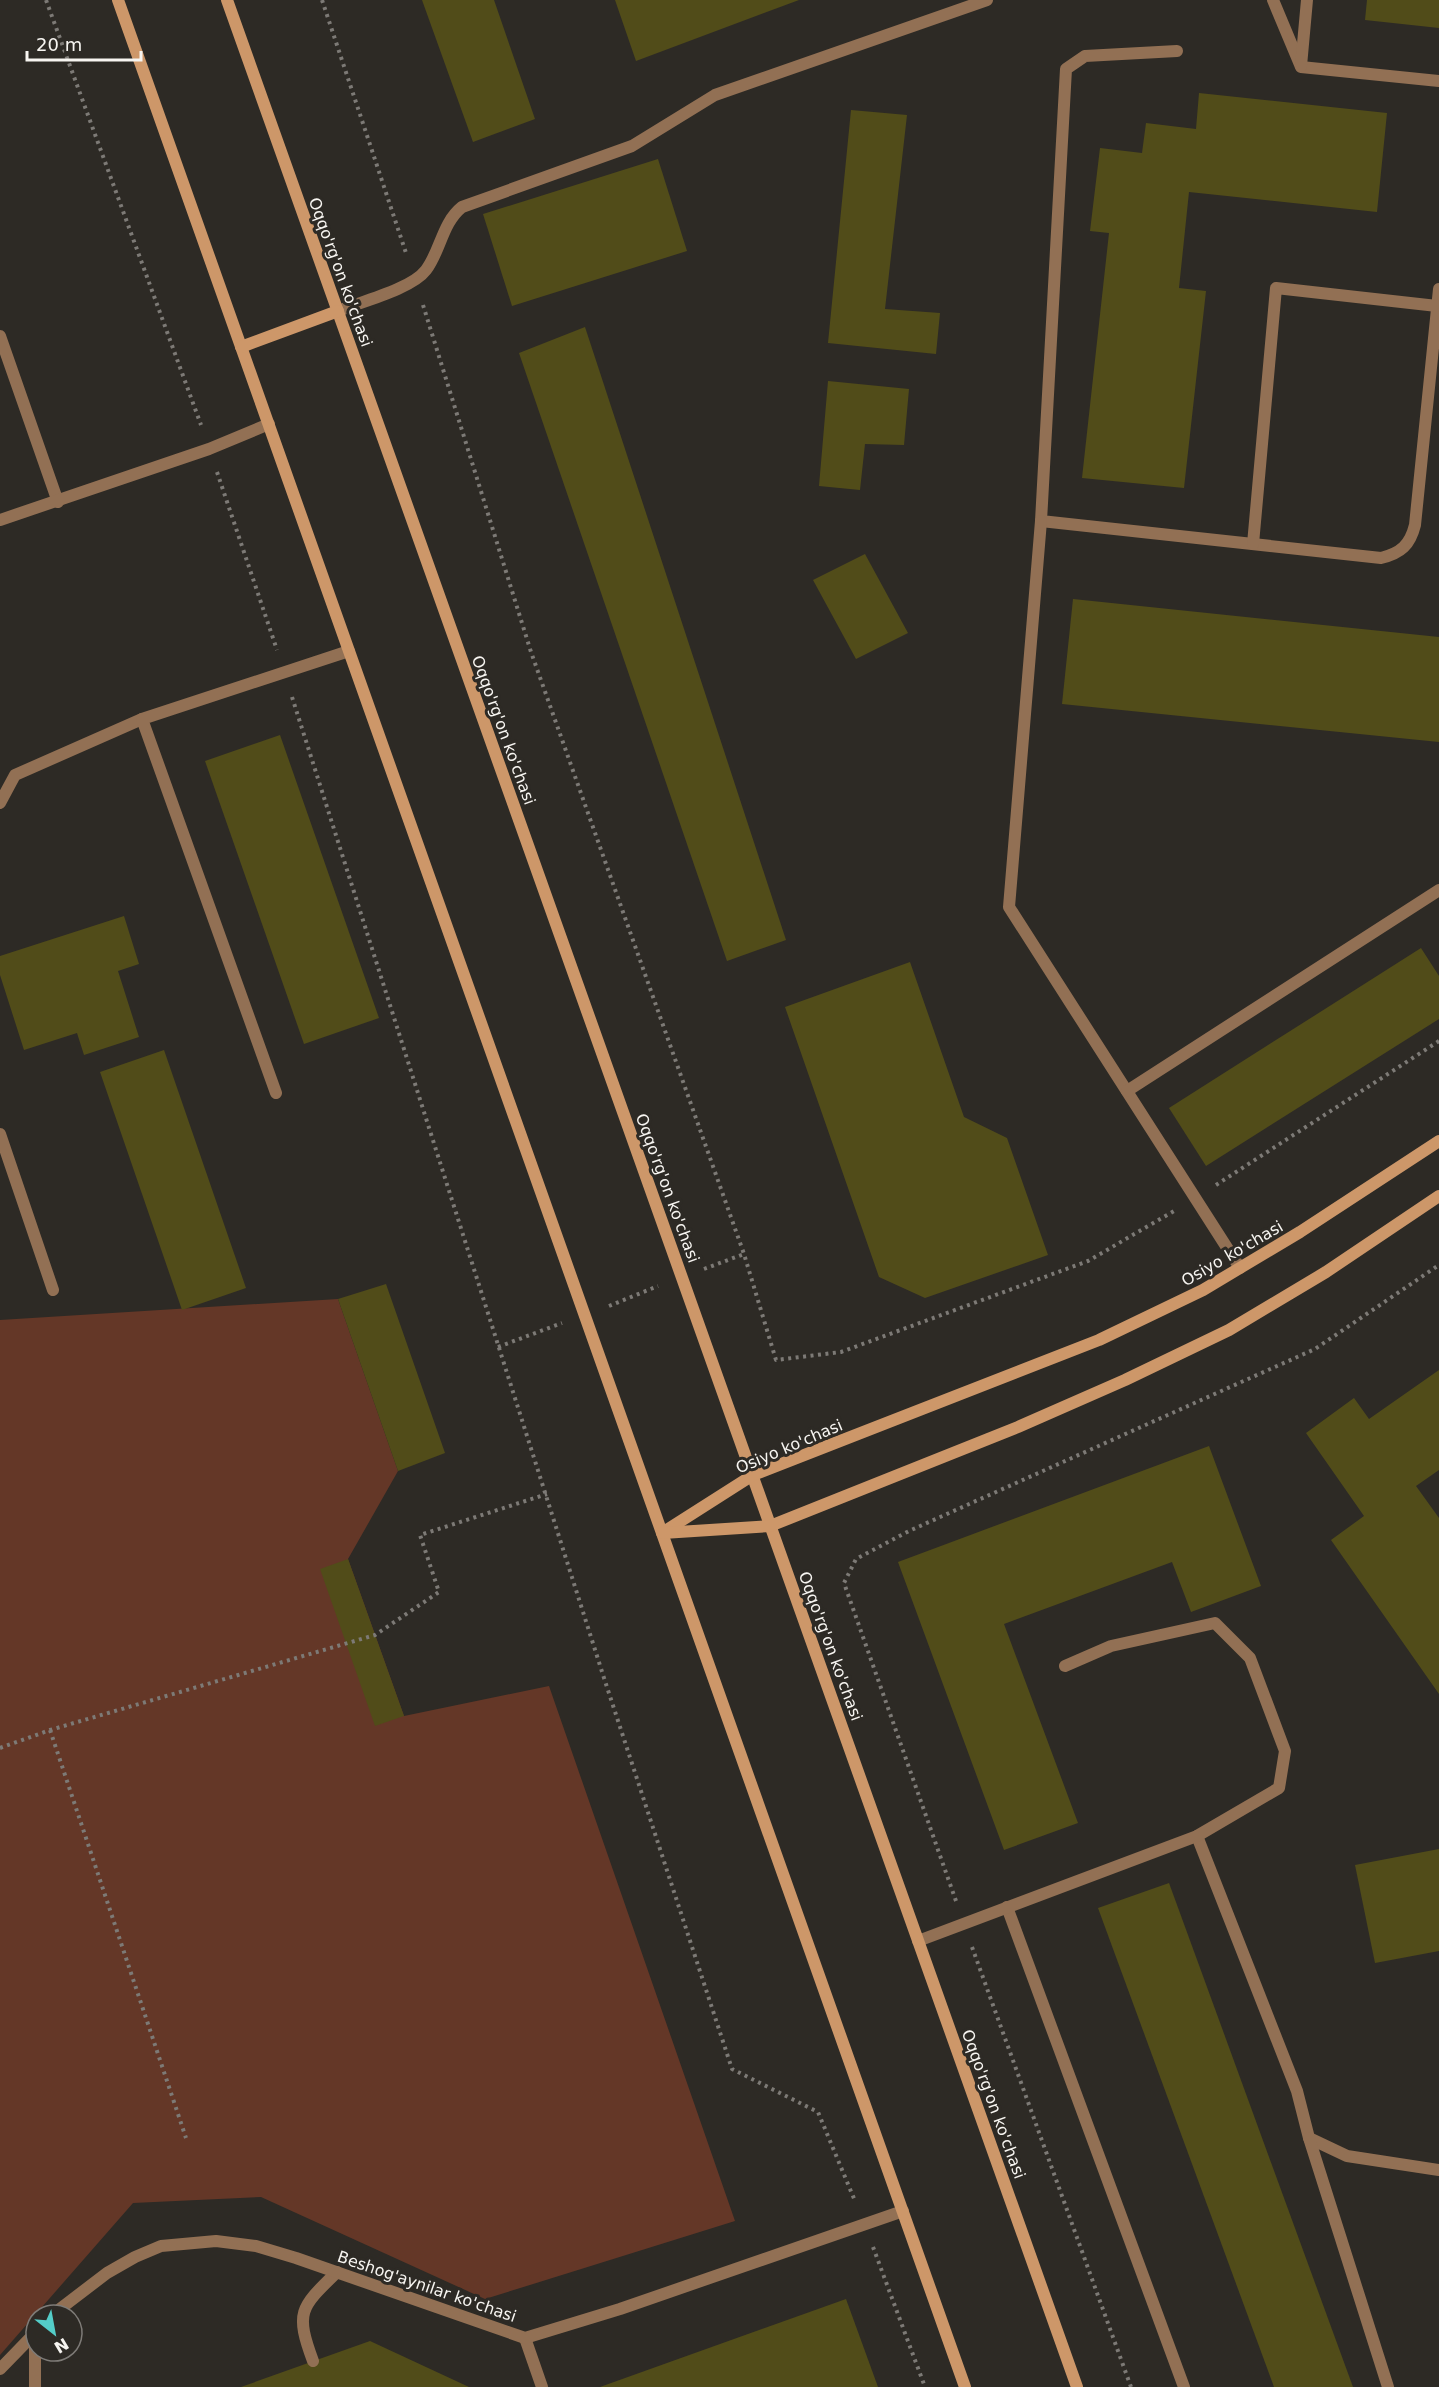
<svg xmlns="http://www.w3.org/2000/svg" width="1439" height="2387" font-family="'DejaVu Sans',sans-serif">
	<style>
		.green { fill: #643727 }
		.building { fill: #514c19 }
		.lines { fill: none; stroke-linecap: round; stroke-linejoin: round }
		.path { stroke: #7d7a76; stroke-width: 4; stroke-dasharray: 3 4.5; stroke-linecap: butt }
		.lane { stroke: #927054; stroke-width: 12 }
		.street { stroke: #927054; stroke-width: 12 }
		.secondary { stroke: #cd9769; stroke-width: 12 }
		.labels { text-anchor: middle; stroke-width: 6; stroke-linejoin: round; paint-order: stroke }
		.street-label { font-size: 16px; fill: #f7f5f1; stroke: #2d2a25 }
	</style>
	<rect width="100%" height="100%" fill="#2d2a25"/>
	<polygon class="green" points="338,1299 398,1471 348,1559 404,1716 549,1686 735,2221 485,2299 261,2197 133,2203 0,2355 0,1320"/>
	<g class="building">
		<polygon points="422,0 494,0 535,119 473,142"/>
		<polygon points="615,0 799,0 636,61"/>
		<polygon points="1367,0 1439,0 1439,28 1365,20"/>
		<polygon points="1199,93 1387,113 1377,212 1189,192 1179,288 1206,291 1184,488 1082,478 1109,233 1090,231 1100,148 1142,153 1146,123 1196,129"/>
		<polygon points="851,110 907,115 885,309 940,313 936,354 828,343"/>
		<polygon points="658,159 687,251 512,306 483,214"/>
		<polygon points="585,327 786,940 727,961 519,353"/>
		<polygon points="828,381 909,389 904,445 865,444 860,490 819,486"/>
		<polygon points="865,554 908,633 856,659 813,580"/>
		<polygon points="1073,599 1439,637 1439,742 1062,704"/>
		<polygon points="280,735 379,1018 304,1044 205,761"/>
		<polygon points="124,916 139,964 118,971 139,1037 84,1055 77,1033 24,1050 0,975 0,956"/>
		<polygon points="1421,948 1439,976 1439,1019 1206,1166 1169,1108"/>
		<polygon points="910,962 964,1117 1007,1138 1048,1255 925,1298 879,1277 785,1007"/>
		<polygon points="164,1050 246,1288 182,1310 100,1072"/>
		<polygon points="386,1284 445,1453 398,1471 338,1299"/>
		<polygon points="1439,1370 1439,1470 1416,1486 1439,1518 1439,1694 1331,1540 1364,1516 1306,1433 1354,1398 1369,1419"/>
		<polygon points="1209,1446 1261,1586 1191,1612 1172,1562 1004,1624 1078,1823 1004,1850 898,1562"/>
		<polygon points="348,1559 404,1716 375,1726 320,1569"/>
		<polygon points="1439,1849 1439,1951 1375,1963 1355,1865"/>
		<polygon points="1169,1883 1353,2387 1274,2387 1098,1908"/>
		<polygon points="846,2299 878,2387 600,2387"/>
		<polygon points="370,2341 469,2387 241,2387"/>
	</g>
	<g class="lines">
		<g class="path">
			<polyline points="46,0 201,425"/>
			<polyline points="322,0 406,253"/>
			<polyline points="423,305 531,652 744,1254 776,1360 841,1352 1088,1261 1174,1211"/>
			<polyline points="217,472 277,650"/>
			<polyline points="292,697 604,1678 732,2069 818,2112 855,2201"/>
			<polyline points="1216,1185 1439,1041"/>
			<polyline points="704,1269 744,1254"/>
			<polyline points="609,1306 658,1286"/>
			<polyline points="498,1347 562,1323"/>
			<polyline points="50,1730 186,2138"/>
			<polyline points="0,1748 50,1730 375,1635 439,1592 420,1535 547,1494"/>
			<polyline points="956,1901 844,1583 856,1559 909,1531 1315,1349 1439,1265"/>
			<polyline points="972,1947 1131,2387"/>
			<polyline points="873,2247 925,2387"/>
		</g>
		<g class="lane">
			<polyline points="1273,0 1301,67 1439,81"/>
			<path d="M1177 51 1085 56 1066 69 1041 521 1381 558C1401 553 1410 545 1415 525L1439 289"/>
			<polyline points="1301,66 1307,0"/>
			<polyline points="0,336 58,502"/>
			<polyline points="0,520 209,449 269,424"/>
			<polyline points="1041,521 1009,907 1240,1268"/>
			<polyline points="1253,544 1276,288 1437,306"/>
			<polyline points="0,803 15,775 142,719"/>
			<polyline points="1127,1091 1439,890"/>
			<polyline points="276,1093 142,719 349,651"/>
			<polyline points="0,1134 53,1290"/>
			<polyline points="1197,1836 1297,2091 1309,2138 1347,2156 1439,2170"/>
			<polyline points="1007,1907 1184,2387"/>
			<polyline points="918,1941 1197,1836 1279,1788 1285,1751 1250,1658 1215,1623 1111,1646 1065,1666"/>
			<polyline points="1309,2138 1388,2387"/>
			<polyline points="35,2332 35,2387"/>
			<polyline points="525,2338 542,2387"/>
			<path d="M313 2361C295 2312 300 2308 337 2272"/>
		</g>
		<g class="street">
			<path d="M338 311C360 302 412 289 426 270 441 250 442 223 462 207L632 146 715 95 987 0"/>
			<polyline points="52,2315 107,2273 135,2257 161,2246 216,2241 256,2246 296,2258 525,2338 620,2309 903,2211"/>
			<polyline points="0,2369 36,2332"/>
		</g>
		<g class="secondary">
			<polyline points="118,0 965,2387"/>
			<polyline points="227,0 1077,2387"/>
			<polyline points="241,347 338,311"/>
			<polyline points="662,1533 753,1475 1099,1340 1203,1290 1300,1232 1439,1141"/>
			<polyline points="663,1533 770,1526 1018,1427 1125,1380 1229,1330 1326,1272 1439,1196"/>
		</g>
	</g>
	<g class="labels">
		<g class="street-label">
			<text transform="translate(341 272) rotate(70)" y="6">Oqqo'rg'on ko'chasi</text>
			<text transform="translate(504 730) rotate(70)" y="6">Oqqo'rg'on ko'chasi</text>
			<text transform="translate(668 1188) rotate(70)" y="6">Oqqo'rg'on ko'chasi</text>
			<text transform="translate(1232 1253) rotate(-30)" y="6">Osiyo ko'chasi</text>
			<text transform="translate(789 1446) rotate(-23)" y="6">Osiyo ko'chasi</text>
			<text transform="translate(831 1646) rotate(70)" y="6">Oqqo'rg'on ko'chasi</text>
			<text transform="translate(994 2104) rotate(70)" y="6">Oqqo'rg'on ko'chasi</text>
			<text transform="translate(427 2286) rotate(19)" y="6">Beshog'aynilar ko'chasi</text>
		</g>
	</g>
	<g transform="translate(54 2333) rotate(149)"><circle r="28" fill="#2d2a25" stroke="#7e7b77" stroke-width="1.5"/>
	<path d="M0-4.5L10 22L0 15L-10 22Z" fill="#54cdc8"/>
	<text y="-9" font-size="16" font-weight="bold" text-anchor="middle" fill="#f7f5f1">N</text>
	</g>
	<path d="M27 51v9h114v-9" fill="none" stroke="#f7f5f1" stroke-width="3"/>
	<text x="36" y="51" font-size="18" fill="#f7f5f1" stroke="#2d2a25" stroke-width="4.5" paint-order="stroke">20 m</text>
</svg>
